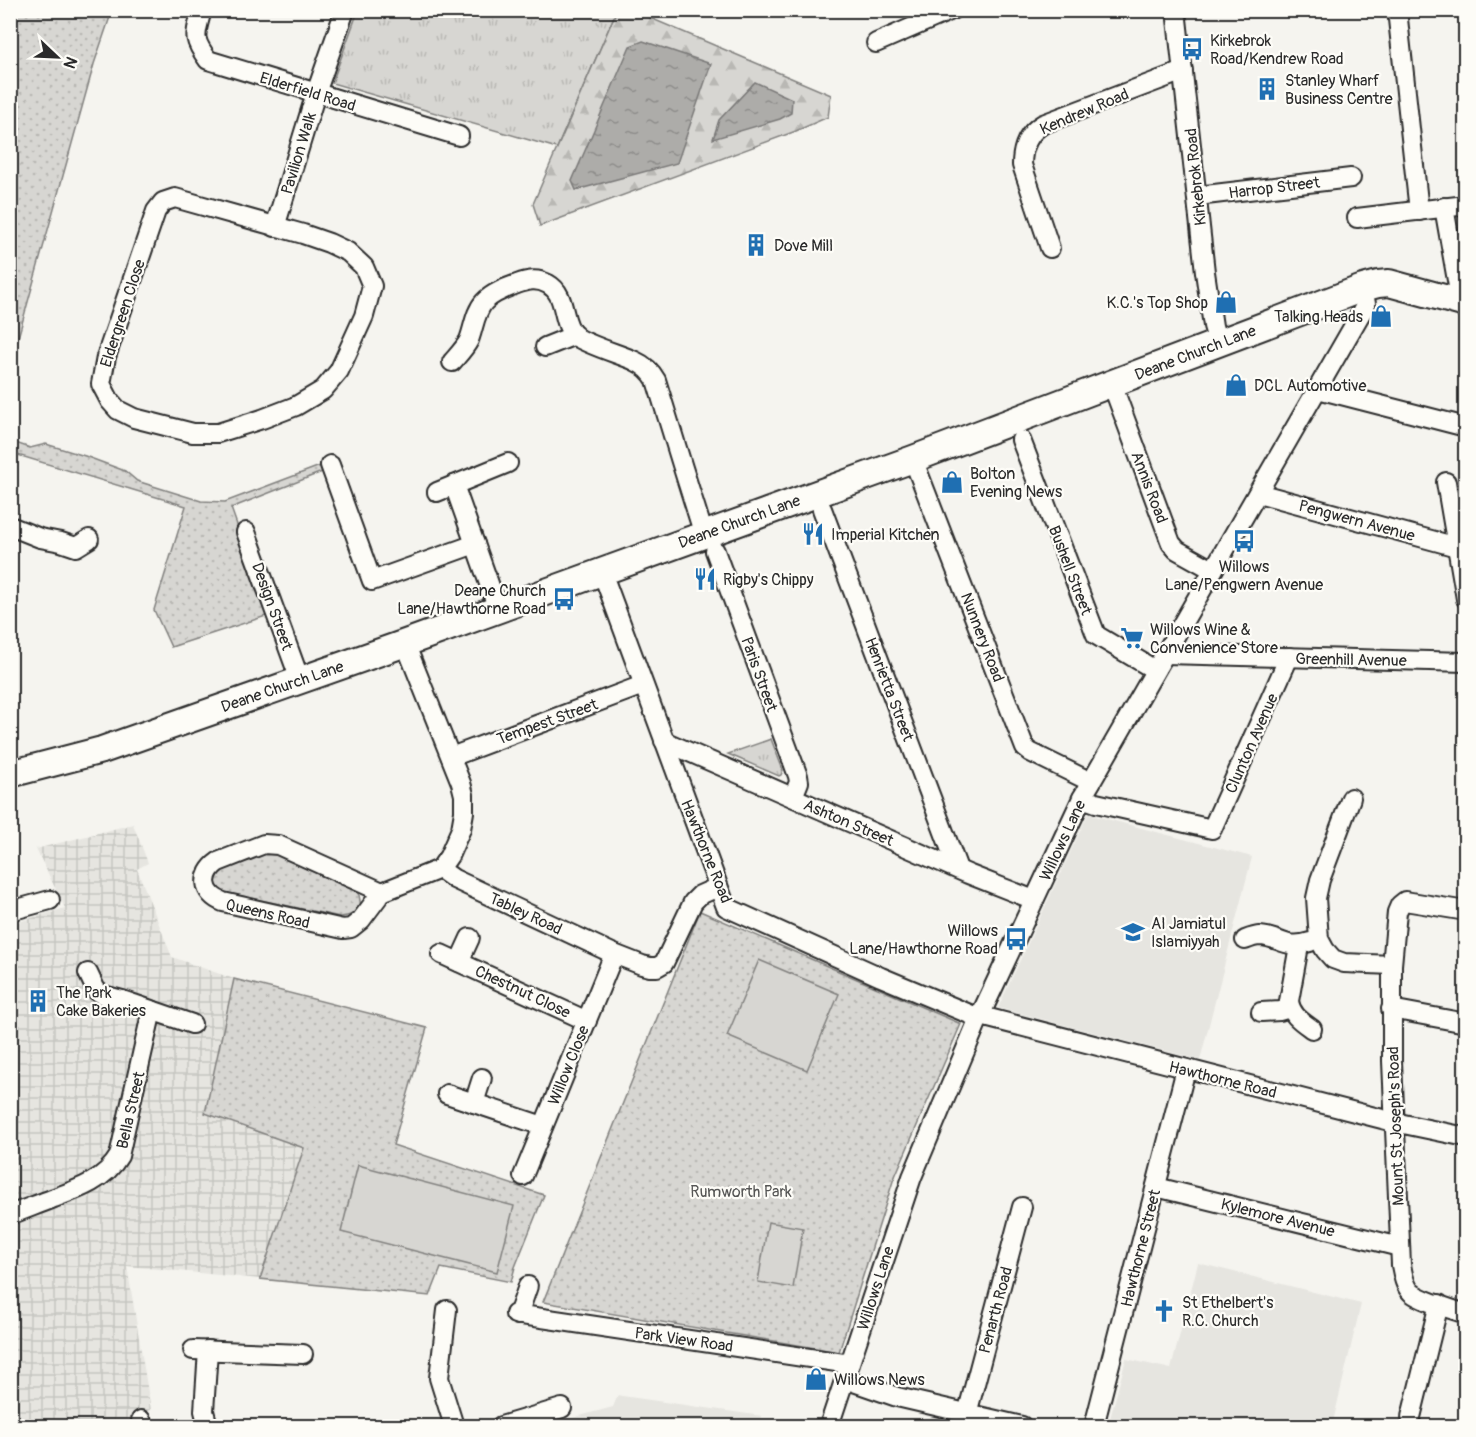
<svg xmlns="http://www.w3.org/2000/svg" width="1476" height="1437" font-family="Pangolin,sans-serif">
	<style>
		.built { fill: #e6e5e0 }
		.industrial { fill: url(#industrial-grid) }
		.grass { fill: url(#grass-tufts); stroke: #81807e; stroke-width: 1.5 }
		.forest { fill: url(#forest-firs); stroke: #81807e; stroke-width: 1.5 }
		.park { fill: url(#park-dots); stroke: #81807e; stroke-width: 1.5 }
		.garden { fill: #d7d6d2; stroke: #81807e; stroke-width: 1.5 }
		.water { fill: url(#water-ripples); stroke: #797877; stroke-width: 1.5 }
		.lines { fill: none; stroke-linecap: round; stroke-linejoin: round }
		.street-casing { stroke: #2b2b2b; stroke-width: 22 }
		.secondary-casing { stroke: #2b2b2b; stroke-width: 30 }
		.street { stroke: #fdfcf7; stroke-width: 18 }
		.secondary { stroke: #fdfcf7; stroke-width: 26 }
		.labels { text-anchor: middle; stroke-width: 4.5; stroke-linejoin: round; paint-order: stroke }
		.poi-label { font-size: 16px; fill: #2b2b2b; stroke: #fdfcf7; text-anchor: start }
		.street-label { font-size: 16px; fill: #2b2b2b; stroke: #fdfcf7 }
		.park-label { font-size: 16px; fill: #565655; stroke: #fdfcf7 }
	</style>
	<defs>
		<pattern id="industrial-grid" width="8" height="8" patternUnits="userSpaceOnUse" patternTransform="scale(1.5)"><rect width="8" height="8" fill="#e6e5e0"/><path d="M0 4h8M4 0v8" fill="none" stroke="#c5c5c0"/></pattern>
		<pattern id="grass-tufts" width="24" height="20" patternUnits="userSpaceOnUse" patternTransform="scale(1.5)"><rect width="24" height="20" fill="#d7d6d2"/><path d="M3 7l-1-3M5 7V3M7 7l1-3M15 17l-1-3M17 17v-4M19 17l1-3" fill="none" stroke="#b9b8b4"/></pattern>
		<pattern id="forest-firs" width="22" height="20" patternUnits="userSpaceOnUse" patternTransform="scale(1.5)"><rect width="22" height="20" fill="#d7d6d2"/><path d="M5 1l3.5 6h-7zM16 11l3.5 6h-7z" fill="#b9b8b4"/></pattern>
		<pattern id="park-dots" width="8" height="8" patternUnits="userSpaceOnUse" patternTransform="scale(1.5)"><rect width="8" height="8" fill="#d7d6d2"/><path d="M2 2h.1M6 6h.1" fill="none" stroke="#b9b8b4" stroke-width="1.8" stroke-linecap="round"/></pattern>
		<pattern id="water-ripples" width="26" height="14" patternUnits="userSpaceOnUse" patternTransform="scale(1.5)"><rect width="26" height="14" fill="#adaca9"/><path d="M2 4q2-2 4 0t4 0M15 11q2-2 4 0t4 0" fill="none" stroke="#8d8c8a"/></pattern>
	</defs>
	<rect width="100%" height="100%" fill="#f5f4ef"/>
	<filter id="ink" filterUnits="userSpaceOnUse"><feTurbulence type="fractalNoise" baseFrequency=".0167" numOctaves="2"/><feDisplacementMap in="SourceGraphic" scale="12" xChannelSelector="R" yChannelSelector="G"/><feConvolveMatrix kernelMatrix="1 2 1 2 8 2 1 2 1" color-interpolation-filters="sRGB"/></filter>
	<g filter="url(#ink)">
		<g class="built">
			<polygon points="1088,814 1252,857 1200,1060 998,1008"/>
			<polygon points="1198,1263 1361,1304 1332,1426 1108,1426 1126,1359 1171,1369"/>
			<polygon points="618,1395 622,1396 762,1416 758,1426 542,1426 613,1407"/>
		</g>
		<polygon class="industrial" points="133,824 148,863 137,869 172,957 234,979 205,1113 304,1148 260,1279 127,1266 151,1410 107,1426 11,1426 11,924 65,908 36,849"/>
		<g class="grass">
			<polygon points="614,10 616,12 557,148 332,83 358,11"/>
			<polygon points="771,739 783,770 781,775 779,776 728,754"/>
		</g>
		<polygon class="forest" points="620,11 634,11 831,95 828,117 796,131 540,226 533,204 616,12"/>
		<g class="park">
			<polygon points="10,11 112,11 94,64 11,363"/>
			<polygon points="10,441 30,448 46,444 85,456 125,471 137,481 201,501 225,502 320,466 322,472 231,508 269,615 171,647 154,610 186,506 11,453"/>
			<path d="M258 851H271L355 889 359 895 361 907C355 914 350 916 340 917L237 895 231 898H223L215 885 218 876 224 868Z"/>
			<polygon points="700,911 961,1024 893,1181 839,1352 543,1302"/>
			<polygon points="234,979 427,1028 393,1145 544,1195 515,1267 511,1282 441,1268 430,1296 260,1279 304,1148 205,1113"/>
		</g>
		<g class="garden">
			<polygon points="759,960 839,994 807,1070 727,1036"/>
			<polygon points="358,1165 514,1206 497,1272 341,1232"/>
			<polygon points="768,1222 803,1228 793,1288 758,1282"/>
		</g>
		<g class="water">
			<polygon points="643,41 711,64 677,163 576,190 572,181 630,46"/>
			<polygon points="755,82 792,99 791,113 780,119 713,139 719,120"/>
		</g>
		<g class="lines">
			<g class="street-casing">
				<g id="street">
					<path d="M202 10C195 36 192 38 208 60L459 136"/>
					<polyline points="1176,10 1205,272 1213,326 1218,343"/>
					<polyline points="1397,10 1419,211"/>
					<polyline points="876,43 952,10"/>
					<polyline points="1197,196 1351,178"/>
					<polygon points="175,198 303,234 329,243 348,252 364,267 372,286 364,316 339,371 323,390 296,406 262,419 218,433 193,433 134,418 118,410 110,401 101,384 106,357 156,211 163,202"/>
					<polyline points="1444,207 1461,303"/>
					<polyline points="1357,218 1466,205"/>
					<polyline points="275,227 316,93 345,10"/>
					<path d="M1050 248 1022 165C1022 148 1028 133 1043 124L1183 71"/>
					<polyline points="545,347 575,335"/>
					<path d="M452 362C458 355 465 348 469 340 474 327 475 312 484 302 492 293 506 288 517 284 528 280 537 278 548 284 568 295 560 322 575 336 585 344 622 355 635 361 644 365 651 371 656 380L683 468 704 535"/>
					<polyline points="1112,384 1171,543 1177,550 1213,570"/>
					<polyline points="1318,389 1466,427"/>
					<polyline points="1021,440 1096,635 1155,670"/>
					<polyline points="913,459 1025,748 1030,752 1091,782"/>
					<polyline points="330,465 372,581 475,544"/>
					<polyline points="1446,482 1466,599"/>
					<polyline points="454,485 498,609"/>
					<polyline points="437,492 508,463"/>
					<polyline points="1258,493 1457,547"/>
					<polyline points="822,509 958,869"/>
					<polyline points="10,526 40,538 61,542 76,547 89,539"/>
					<polyline points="246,532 300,680"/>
					<polyline points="715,551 798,776 799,782 793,797"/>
					<polyline points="602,572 726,907 881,977 979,1018"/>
					<polyline points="1165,654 1466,662"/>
					<polyline points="664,741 968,874 1034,900"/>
					<polyline points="451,757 643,685"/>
					<polyline points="1082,798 1096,803 1212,829 1289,657"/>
					<polyline points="1351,798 1320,880 1316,898 1319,939 1325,950 1333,959 1344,963 1392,965"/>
					<polyline points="440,869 454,879 614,954 642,965 650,967 657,967 664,963 693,902 700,895 718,887"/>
					<path d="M382 892 278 845 264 844 218 862C201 874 202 894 223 902L343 929 351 928 361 920 382 892 440 869 449 856 461 829 464 812V795L461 783 405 643"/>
					<polyline points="10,911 50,900"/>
					<path d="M1466 911 1405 901 1400 905 1397 912 1392 965V1061L1401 1265C1403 1274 1404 1285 1411 1292 1421 1301 1452 1309 1466 1314"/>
					<path d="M1245 940C1250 938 1255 936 1260 936 1280 937 1286 950 1310 942"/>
					<path d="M1299 946 1289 1001C1291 1015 1301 1021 1312 1029"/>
					<polyline points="441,954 587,1021"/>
					<polyline points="459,962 470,938"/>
					<polyline points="88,973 96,990 103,995 122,1000 192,1024"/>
					<polyline points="1391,1009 1466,1023"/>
					<polyline points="1261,1012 1280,1011 1290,1008"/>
					<polyline points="981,1016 1394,1122 1466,1137"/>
					<polyline points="447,1094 543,1126"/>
					<polyline points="474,1103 482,1078"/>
					<polyline points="523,1176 614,954"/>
					<polyline points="1156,1187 1400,1247"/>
					<path d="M10 1215C25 1209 39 1204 54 1198 79 1189 105 1180 119 1156L152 1010"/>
					<polyline points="447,1310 439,1378 454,1426"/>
					<polyline points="515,1314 850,1364"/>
					<polyline points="518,1315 528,1286"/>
					<polyline points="193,1350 303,1354"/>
					<polyline points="208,1350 204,1411 208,1426"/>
					<polyline points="845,1379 897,1397 1022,1426"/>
					<polyline points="967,1414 1022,1207"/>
					<polyline points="1411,1417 1439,1304"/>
					<polyline points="141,1420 144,1426"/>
					<polyline points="501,1426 562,1408"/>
					<polyline points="829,1426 912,1177 979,1018 1082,798 1364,308 1366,304 1363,288"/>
					<polyline points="1094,1426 1186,1069"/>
				</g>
			</g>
			<g class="secondary-casing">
				<polyline id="secondary" points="10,774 102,750 400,645 913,459 1363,288 1378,284 1389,283 1466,304"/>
			</g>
			<use href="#street" class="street"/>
			<use href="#secondary" class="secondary"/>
		</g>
	</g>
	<defs>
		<g id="bus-bare" transform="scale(1.8)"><path d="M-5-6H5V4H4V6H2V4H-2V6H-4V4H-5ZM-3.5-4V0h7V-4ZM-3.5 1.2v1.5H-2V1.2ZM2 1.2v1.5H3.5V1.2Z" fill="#1f6fb2" stroke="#fdfcf7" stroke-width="2.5" paint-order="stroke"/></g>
		<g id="building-bare" transform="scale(1.8)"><path d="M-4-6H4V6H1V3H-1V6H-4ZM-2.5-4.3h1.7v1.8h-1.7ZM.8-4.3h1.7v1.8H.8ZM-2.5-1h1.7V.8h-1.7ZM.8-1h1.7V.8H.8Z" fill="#1f6fb2" stroke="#fdfcf7" stroke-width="2.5" paint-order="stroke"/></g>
		<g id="shop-bare" transform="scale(1.8)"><path d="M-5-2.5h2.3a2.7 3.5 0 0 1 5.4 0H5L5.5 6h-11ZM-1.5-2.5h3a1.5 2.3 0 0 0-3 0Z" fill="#1f6fb2" stroke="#fdfcf7" stroke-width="2.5" paint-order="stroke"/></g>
		<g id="restaurant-bare" transform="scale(1.8)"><path d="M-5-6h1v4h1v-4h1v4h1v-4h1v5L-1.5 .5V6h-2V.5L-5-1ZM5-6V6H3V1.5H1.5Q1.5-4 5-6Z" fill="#1f6fb2" stroke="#fdfcf7" stroke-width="2.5" paint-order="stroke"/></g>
		<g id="supermarket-bare" transform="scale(1.8)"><path d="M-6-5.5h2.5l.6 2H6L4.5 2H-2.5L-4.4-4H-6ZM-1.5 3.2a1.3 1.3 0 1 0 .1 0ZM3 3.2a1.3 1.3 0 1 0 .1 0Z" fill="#1f6fb2" stroke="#fdfcf7" stroke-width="2.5" paint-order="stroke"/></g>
		<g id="school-bare" transform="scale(1.8)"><path d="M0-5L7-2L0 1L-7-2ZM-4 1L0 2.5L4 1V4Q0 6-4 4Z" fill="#1f6fb2" stroke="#fdfcf7" stroke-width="2.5" paint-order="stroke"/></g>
		<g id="church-bare" transform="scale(1.8)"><path d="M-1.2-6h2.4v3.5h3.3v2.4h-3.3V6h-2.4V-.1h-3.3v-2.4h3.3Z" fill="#1f6fb2" stroke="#fdfcf7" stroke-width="2.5" paint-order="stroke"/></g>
	</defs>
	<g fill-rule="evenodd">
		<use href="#bus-bare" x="1192" y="49"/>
		<use href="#building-bare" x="1267" y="89"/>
		<use href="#building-bare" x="756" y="245"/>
		<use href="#shop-bare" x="1226" y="302"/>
		<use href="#shop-bare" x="1381" y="316"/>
		<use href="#shop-bare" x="1236" y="385"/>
		<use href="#shop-bare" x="952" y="482"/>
		<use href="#restaurant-bare" x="813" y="534"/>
		<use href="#bus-bare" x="1244" y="541"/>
		<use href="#restaurant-bare" x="705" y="579"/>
		<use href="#bus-bare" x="564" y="599"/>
		<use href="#supermarket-bare" x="1132" y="638"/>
		<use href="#school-bare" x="1133" y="932"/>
		<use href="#bus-bare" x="1016" y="939"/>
		<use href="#building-bare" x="38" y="1001"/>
		<use href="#church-bare" x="1164" y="1311"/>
		<use href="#shop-bare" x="816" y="1379"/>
	</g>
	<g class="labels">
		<g class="poi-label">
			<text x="1210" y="46">Kirkebrok<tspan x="1210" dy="18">Road/Kendrew Road</tspan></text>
			<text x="1285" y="86">Stanley Wharf<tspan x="1285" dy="18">Business Centre</tspan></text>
			<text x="774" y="251">Dove Mill</text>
			<text x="1208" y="308" text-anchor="end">K.C.'s Top Shop</text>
			<text x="1363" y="322" text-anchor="end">Talking Heads</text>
			<text x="1254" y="391">DCL Automotive</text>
			<text x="970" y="479">Bolton<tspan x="970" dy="18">Evening News</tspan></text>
			<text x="831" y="540">Imperial Kitchen</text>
			<text x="1244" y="572" text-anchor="middle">Willows<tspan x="1244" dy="18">Lane/Pengwern Avenue</tspan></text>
			<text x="723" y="585">Rigby's Chippy</text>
			<text x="546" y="596" text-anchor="end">Deane Church<tspan x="546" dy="18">Lane/Hawthorne Road</tspan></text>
			<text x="1150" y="635">Willows Wine &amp;<tspan x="1150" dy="18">Convenience Store</tspan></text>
			<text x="1151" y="929">Al Jamiatul<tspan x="1151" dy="18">Islamiyyah</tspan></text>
			<text x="998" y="936" text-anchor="end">Willows<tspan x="998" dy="18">Lane/Hawthorne Road</tspan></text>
			<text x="56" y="998">The Park<tspan x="56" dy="18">Cake Bakeries</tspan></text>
			<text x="1182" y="1308">St Ethelbert's<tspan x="1182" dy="18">R.C. Church</tspan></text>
			<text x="834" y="1385">Willows News</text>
		</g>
		<g class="street-label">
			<text transform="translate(308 91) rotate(17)" y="6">Elderfield Road</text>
			<text transform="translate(1084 111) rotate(-23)" y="6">Kendrew Road</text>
			<text transform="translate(298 153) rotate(-73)" y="6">Pavilion Walk</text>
			<text transform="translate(1195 177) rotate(-96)" y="6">Kirkebrok Road</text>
			<text transform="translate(1274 187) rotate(-7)" y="6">Harrop Street</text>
			<text transform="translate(122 313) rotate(-72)" y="6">Eldergreen Close</text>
			<text transform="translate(1195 352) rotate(-21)" y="6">Deane Church Lane</text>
			<text transform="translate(1150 487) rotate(69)" y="6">Annis Road</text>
			<text transform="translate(1357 520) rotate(15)" y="6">Pengwern Avenue</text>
			<text transform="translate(739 521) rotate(-20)" y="6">Deane Church Lane</text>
			<text transform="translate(1071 570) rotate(69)" y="6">Bushell Street</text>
			<text transform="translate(273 606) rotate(70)" y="6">Design Street</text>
			<text transform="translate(983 637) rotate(69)" y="6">Nunnery Road</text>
			<text transform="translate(1351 659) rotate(1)" y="6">Greenhill Avenue</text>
			<text transform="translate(760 674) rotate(70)" y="6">Paris Street</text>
			<text transform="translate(282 686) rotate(-19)" y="6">Deane Church Lane</text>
			<text transform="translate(890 689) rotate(69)" y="6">Henrietta Street</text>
			<text transform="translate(547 721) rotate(-20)" y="6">Tempest Street</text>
			<text transform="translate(1251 743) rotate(-66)" y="6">Clunton Avenue</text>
			<text transform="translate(849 822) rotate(23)" y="6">Ashton Street</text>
			<text transform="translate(1062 840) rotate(-65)" y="6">Willows Lane</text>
			<text transform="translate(707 851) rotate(68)" y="6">Hawthorne Road</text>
			<text transform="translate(268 913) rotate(13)" y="6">Queens Road</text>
			<text transform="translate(526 913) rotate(25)" y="6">Tabley Road</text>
			<text transform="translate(523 991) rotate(25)" y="6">Chestnut Close</text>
			<text transform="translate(568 1065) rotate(-68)" y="6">Willow Close</text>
			<text transform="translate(1223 1079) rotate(14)" y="6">Hawthorne Road</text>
			<text transform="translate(130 1110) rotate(-77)" y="6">Bella Street</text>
			<text transform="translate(1395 1126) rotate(-92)" y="6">Mount St Joseph's Road</text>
			<text transform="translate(1278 1217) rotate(14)" y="6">Kylemore Avenue</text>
			<text transform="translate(1140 1248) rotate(-76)" y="6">Hawthorne Street</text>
			<text transform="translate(875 1288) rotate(-72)" y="6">Willows Lane</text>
			<text transform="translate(995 1310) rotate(-75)" y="6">Penarth Road</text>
			<text transform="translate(684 1339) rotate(8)" y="6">Park View Road</text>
		</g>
		<g class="park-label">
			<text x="741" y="1197">Rumworth Park</text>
		</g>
	</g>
	<rect width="1476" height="1437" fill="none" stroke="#fdfcf7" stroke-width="36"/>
	<rect x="18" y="18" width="1440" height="1401" fill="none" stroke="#2b2b2b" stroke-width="2" filter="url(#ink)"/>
	<g transform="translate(57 57) rotate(113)" stroke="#fdfcf7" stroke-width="4.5" paint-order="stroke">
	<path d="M0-4.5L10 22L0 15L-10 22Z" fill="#2b2b2b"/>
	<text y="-9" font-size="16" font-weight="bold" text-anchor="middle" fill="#2b2b2b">N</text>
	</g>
</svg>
